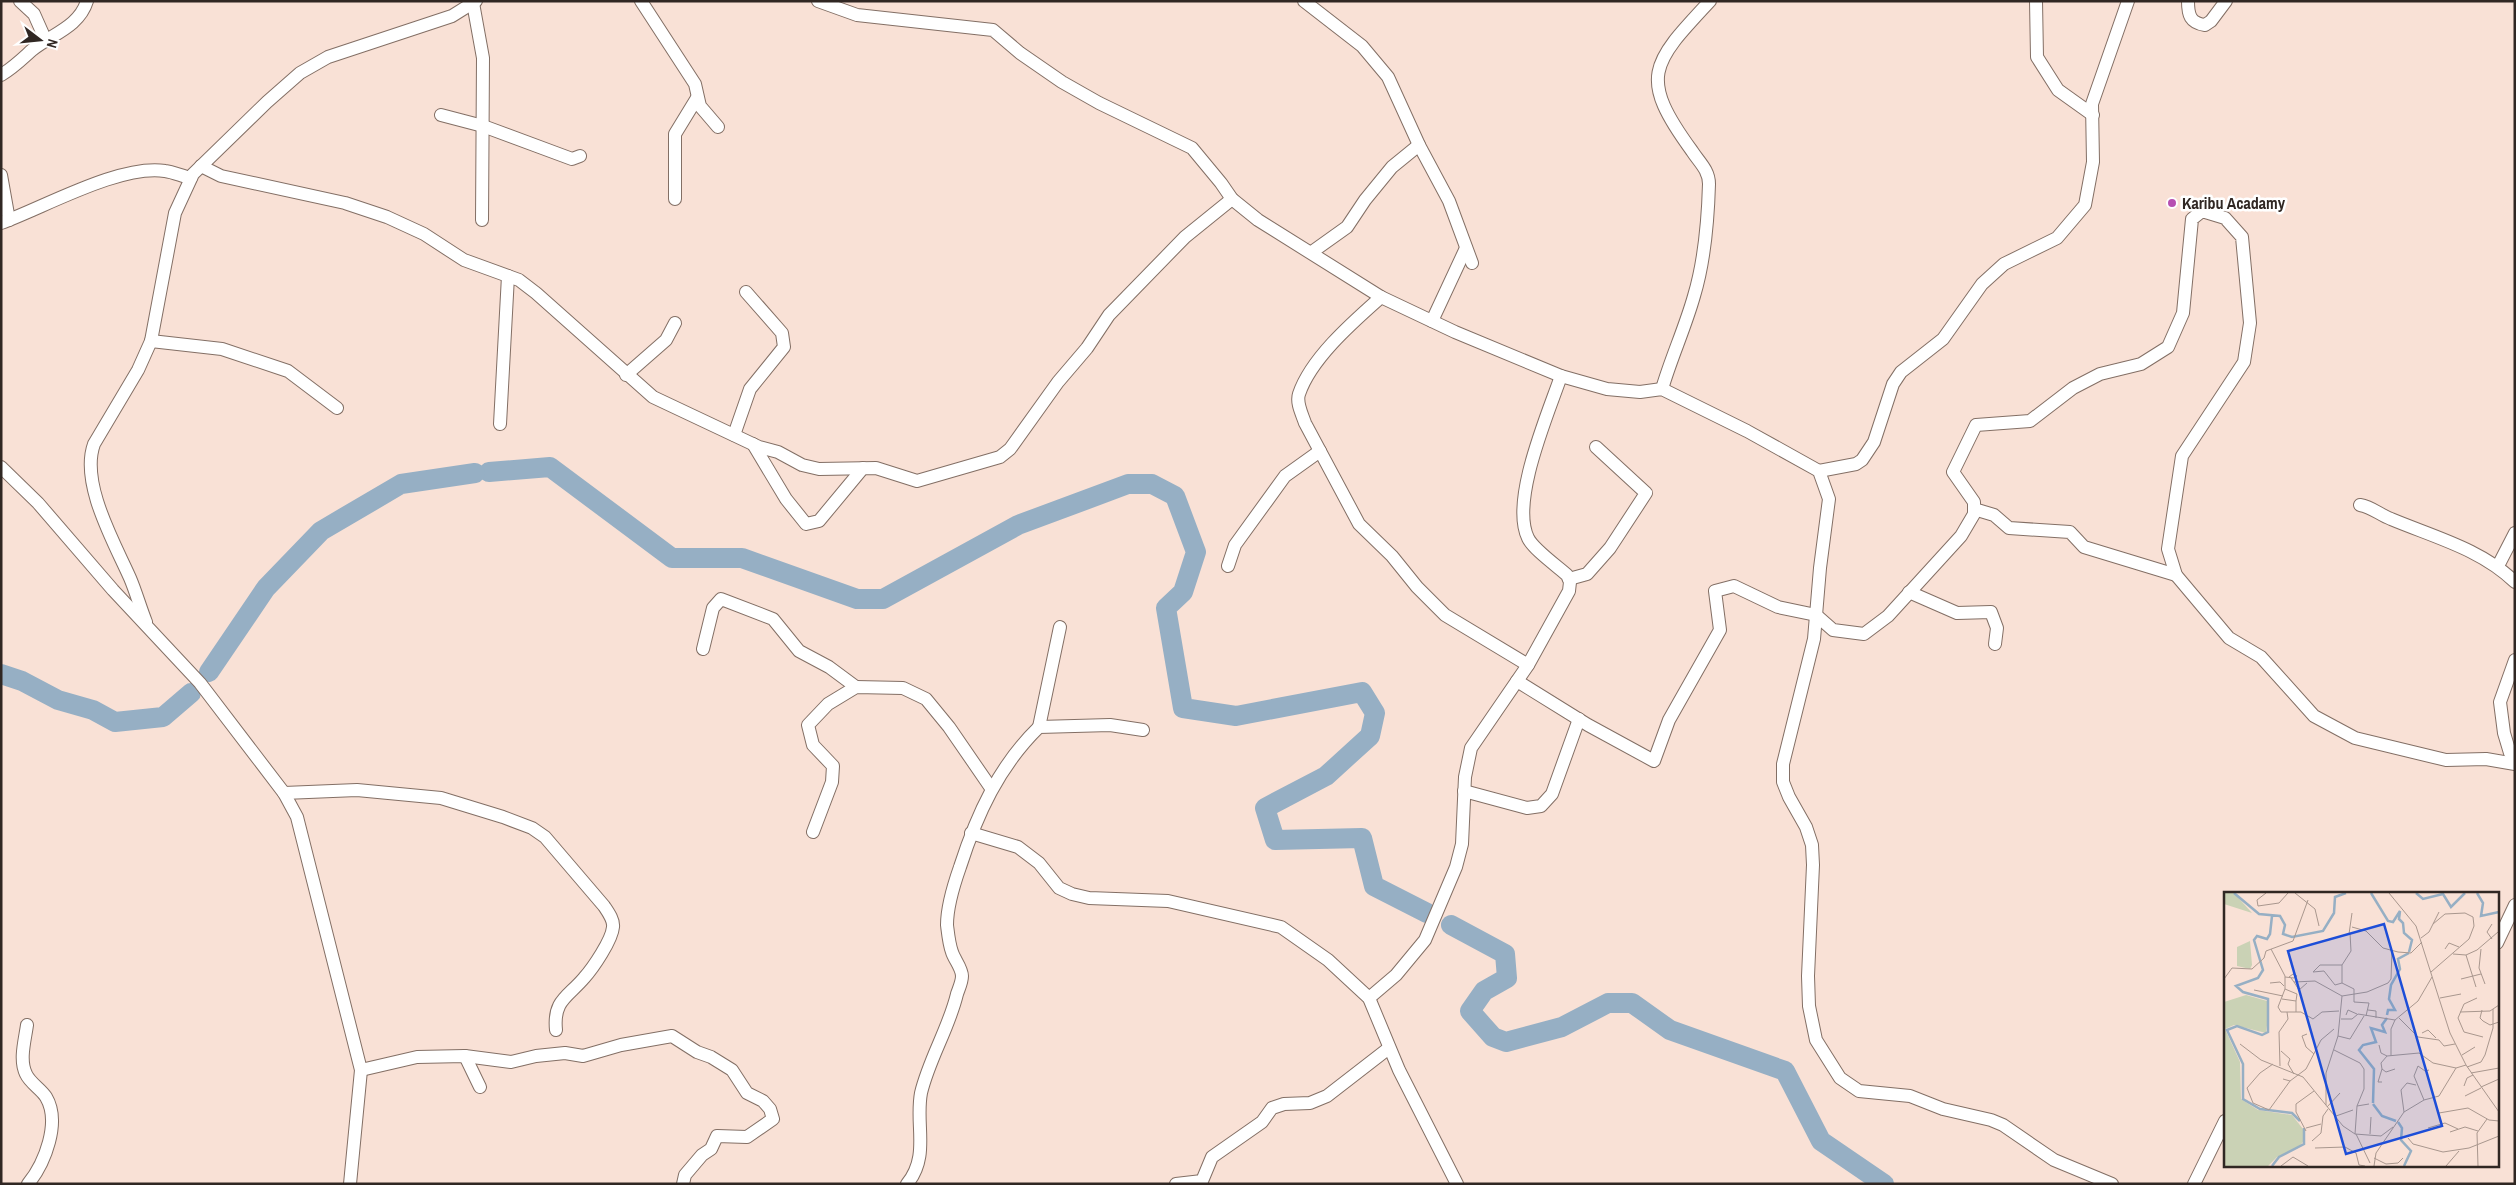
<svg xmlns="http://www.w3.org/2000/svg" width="2516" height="1185" font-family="'Archivo Narrow',sans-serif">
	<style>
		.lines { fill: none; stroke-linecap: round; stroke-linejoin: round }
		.river { stroke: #96afc4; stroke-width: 20 }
		.minor-casing { stroke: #836f65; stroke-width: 14 }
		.minor { stroke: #fff; stroke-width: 12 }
		.poi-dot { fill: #b64fb2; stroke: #fff; stroke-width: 2 }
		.labels { text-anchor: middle; stroke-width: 5; stroke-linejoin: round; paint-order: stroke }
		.poi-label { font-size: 16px; font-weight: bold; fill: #302723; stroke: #fff; text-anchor: start }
		.inset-river { fill: none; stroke: #96afc4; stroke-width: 2.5 }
		.inset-road { fill: none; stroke: #a9978e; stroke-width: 1 }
		.view { fill: #1d4ed8; fill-opacity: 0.15; stroke: #1d4ed8; stroke-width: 2.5 }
		.inset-edge { fill: none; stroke: #302723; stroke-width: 2.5 }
	</style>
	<rect width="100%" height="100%" fill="#f9e1d6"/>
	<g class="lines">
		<g class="river">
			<polyline points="489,472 550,467 672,558 742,558 857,599 883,599 1018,525 1128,484 1152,484 1175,496 1196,552 1183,592 1166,608 1183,708 1236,716 1362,692 1375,713 1370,736 1326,776 1265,808 1275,840 1362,838 1374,886 1427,913"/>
			<polyline points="209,672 266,588 321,531 401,484 475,473"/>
			<polyline points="1,674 22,681 58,700 93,710 115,722 163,717 191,693"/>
			<polyline points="1451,925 1505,954 1507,978 1484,991 1470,1011 1493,1037 1506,1042 1562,1027 1608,1003 1632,1003 1670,1030 1785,1071 1821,1141 1884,1184"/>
		</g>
		<g class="minor-casing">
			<g id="minor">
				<polyline points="20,1 34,14 46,41"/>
				<polyline points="641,1 695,84 700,106 718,127"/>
				<polyline points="818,1 857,15 993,30 1020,53 1062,82 1099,103 1192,148 1221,183 1232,199 1258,220 1381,297 1455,332 1561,376 1607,389 1640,392 1662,389 1747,431 1819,471 1829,499 1820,568 1814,639 1783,764 1783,782 1789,797 1806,827 1812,845 1813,865 1808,976 1809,1006 1816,1040 1840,1078 1859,1091 1910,1096 1943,1109 1991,1120 2003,1125 2054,1160 2112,1184"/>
				<polyline points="1304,1 1362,46 1388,77 1419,145 1449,201 1472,263"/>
				<polyline points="2036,1 2037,57 2058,90 2093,115"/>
				<path d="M2188 1C2188 15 2190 23 2205 25L2211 21 2226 1"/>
				<polyline points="473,3 483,58 482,220"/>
				<path d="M1 75C13 68 22 59 32 50 52 34 79 27 87 1"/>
				<polyline points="441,115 483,126 572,159 580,156"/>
				<polyline points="201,166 221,176 345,203 387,217 424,234 464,260 508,276 500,424"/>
				<polyline points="1,175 9,220"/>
				<polyline points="675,199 675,134 697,98"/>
				<path d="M1 223C45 207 120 164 165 171 173 172 182 176 191 178"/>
				<polyline points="1312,252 1347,227 1365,200 1392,167 1419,145"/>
				<polyline points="508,276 519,280 536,293 653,397 759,447 778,452 802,465 819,469 876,468 917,481 1000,457 1010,449 1058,382 1087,348 1109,315 1185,237 1232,199"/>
				<path d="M1381 297C1354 321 1311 358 1299 394 1296 403 1302 414 1305 423L1359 524 1392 556 1417 587 1445 615 1528 665"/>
				<polyline points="1432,321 1466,248"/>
				<polyline points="151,341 222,349 288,371 337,408"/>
				<polyline points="626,375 666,340 675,323"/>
				<path d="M1662 389C1671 358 1685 328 1694 296 1704 263 1708 219 1709 184 1709 170 1699 162 1692 151 1638 77 1651 64 1710 1"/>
				<polyline points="734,435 750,389 784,347 782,333 746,292"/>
				<polyline points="753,444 786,499 806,524 819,521 863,468"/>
				<polyline points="1,467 38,503 113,590 200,683 284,793 297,817 361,1070 350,1184"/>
				<polyline points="1819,471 1856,464 1862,460 1874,442 1893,384 1901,372 1943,339 1982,284 2004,264 2057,238 2085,205 2093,162 2092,104 2128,1"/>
				<path d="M2360 505C2372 507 2380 515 2391 519 2434 537 2481 549 2515 582"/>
				<polyline points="1974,509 1994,515 2009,528 2070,532 2084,547 2176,575"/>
				<polyline points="1228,566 1235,545 1285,476 1320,451"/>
				<polyline points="2498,566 2515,533"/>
				<polyline points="1569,579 1587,574 1610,548 1646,493 1596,447"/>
				<polyline points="1909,592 1957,613 1991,612 1997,628 1995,644"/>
				<path d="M146 622C140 607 136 592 130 578 114 542 80 483 94 444L138 370 151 341 175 213 193 174 267 102 300 73 328 57 452 16 476 1"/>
				<polyline points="703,649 713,608 721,599 773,619 799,651 829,667 856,687"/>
				<polyline points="2515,660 2500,702 2504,733 2510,753 2515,758"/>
				<polyline points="1517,681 1588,725 1654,761 1669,720 1720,630 1715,591 1734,586 1778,607 1816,615 1833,630 1864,634 1888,616 1961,536 1974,514 1974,502 1953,472 1976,425 2030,421 2073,388 2100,374 2141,364 2168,347 2183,313 2192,219 2202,211 2225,218 2242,237 2250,323 2244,362 2182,456 2168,549 2176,575 2229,638 2261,657 2314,716 2355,738 2446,760 2486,759 2515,764"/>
				<polyline points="1039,727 1060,627"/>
				<polyline points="1464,791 1527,808 1541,806 1552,794 1579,719"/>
				<path d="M284 793 357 790 441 798 503 817 532 828 545 837 604 906C608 912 614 920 613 927 612 940 593 968 584 978 568 997 553 1000 556 1030"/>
				<polyline points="813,832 832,782 833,766 813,745 808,725 828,704 856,687 903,688 926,699 949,727 991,788"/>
				<polyline points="971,833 1018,847 1039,863 1059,888 1072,894 1089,898 1168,901 1281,927 1328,960 1369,998 1399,1070 1457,1184"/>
				<polyline points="2497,943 2515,905"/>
				<path d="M1369 998 1396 975 1425 940 1456 867 1462 844 1465 777 1471 748 1528 665 1569 591 1570 582 1567 575C1557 566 1533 549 1528 538 1510 501 1548 414 1561 376"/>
				<path d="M27 1025C25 1040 19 1060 26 1074 30 1083 41 1089 46 1097 61 1122 45 1163 28 1184"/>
				<polyline points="465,1056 480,1087"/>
				<polyline points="361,1070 417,1057 465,1056 511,1062 536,1056 565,1053 583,1056 621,1045 672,1036 697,1052 711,1057 732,1070 747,1093 763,1101 770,1109 773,1119 747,1137 717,1136 711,1149 702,1155 685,1175 683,1184"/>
				<path d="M907 1184C930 1156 915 1125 921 1093 929 1059 949 1028 957 994 959 988 962 982 962 976 962 968 954 959 952 952 949 944 948 933 947 925 947 907 954 884 960 867 977 814 999 766 1039 727L1110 725 1143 730"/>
				<polyline points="1176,1184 1202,1181 1212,1157 1262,1122 1272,1108 1284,1104 1310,1103 1327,1096 1389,1048"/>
				<polyline points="2194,1184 2225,1121"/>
			</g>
		</g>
		<use href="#minor" class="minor"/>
	</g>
	<circle class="poi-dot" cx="2172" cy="203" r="5"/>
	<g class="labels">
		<g class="poi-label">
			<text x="2182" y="209">Karibu Acadamy</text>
		</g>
	</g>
	<g transform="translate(2224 892)">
		<rect width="275" height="275" fill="#f9e1d6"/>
		<path d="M0 1H10L28 21 0 12ZM26 49 28 73 26 77 13 74V55ZM22 103 43 109 44 126 42 141 10 133 1 137 16 170 17 207 34 218 68 223 79 237V250L74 256 53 265 44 274H0V110Z" fill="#cad2b5"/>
		<path class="inset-river" d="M10 1 35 22 56 24 61 33 59 42 68 45 99 39 110 21 111 5 122 1M147 1 164 29 169 30 176 19 175 27 179 31 180 41 188 48 185 60M192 1 199 7 219 2 227 15 241 1M253 1 259 11 257 24 275 20M48 24 46 42 43 47 33 44 30 48 39 78 34 86 12 94 19 100 44 107V140L38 143 13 134 3 138 19 172V207L36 217 68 221 76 229M163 123 164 118H171L165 107 167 93 176 77 174 67 185 61M149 211 150 177 135 158 139 153 152 150 147 136 161 140 158 133 163 126M149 212 158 224 172 229M174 230 178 236 177 248 187 259 180 274M48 274 55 265 80 252V236"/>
		<path class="inset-road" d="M42 1 33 8 34 14 55 11 64 1M71 1 91 17 95 34M165 1 192 34 226 141 242 173 275 220M268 32 263 40 268 47M128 35 142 39 159 56 174 60 187 61 198 50M126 41 127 59 118 73H96L89 80 100 79 111 93 118 91 130 97V110L145 111 142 124M197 46 205 40 215 20M85 53 125 42 128 21M47 57 61 84V97L54 115 57 120H77L89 127 98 120 115 119M221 57 225 51 235 55M257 57 255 76 261 92M229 62 242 63 253 58 274 40M242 63 252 95M207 80 245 47 250 34 249 25 241 21 221 22 209 32M61 85 70 86 73 84 69 82 65 85M67 86 70 90 91 89 118 104M0 87 8 76 28 77 40 66 42 59 69 49 84 8M237 87 257 82M70 90 75 98 83 91M46 91 56 90 60 94M118 91V73M61 97 73 102 72 109M30 98 59 104M118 104 143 100 164 91 167 87 168 58M216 106 237 102M253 106 240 112 234 126 240 140 259 145M58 107 72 109V120M144 118 152 119V126M258 118 256 126 259 129 266 133 275 130M236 120 266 119 275 113M122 123 124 118 133 122M175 126 194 145 215 148 220 154 231 152M117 127H128L134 122 171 128M198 141 204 138 212 146M83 142 78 144 82 155 90 162M114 144 126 147 140 124M16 152 37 168 79 185 119 234 131 242 157 244 169 235M155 153 157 161 163 164 195 161 209 171 232 176M110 158 136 171 140 177V197L133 214M57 159 66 167 64 172 70 182M238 163 251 155M163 164 157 171 158 177 162 180 171 177M167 164V137L171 128 194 109 208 85M49 172 36 181 23 196 29 211 45 218 66 189M56 174 55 140 64 127 63 120M243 175 257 170 261 163 269 136V117M158 177 154 190H158M247 181 275 176M59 187 66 189 82 177 97 148 110 137M240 194 243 186 249 183M257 195 275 187M241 204 257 196M200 208 190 184 194 174 201 179 205 178M102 213V181L114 144 118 104M103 215 116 201M180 220 177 198 183 191 192 193M215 221 244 216 265 228 275 229M112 224 129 218M82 236 97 232M204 236 221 231 234 237M82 239 72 220V212L90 199M226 240 241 235 254 239M131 242 133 214 145 212M132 242 146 271M146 242 147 225M184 246 189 252 219 260 245 256 275 244M88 249 97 241 99 224 104 217M91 256 121 255 132 261 135 273 141 274M150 266 162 272 174 271 179 266M57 274 69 265 84 274M150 274 152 261 180 220 200 208 215 204 232 176 242 173M222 274 235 259M254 274 253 241 263 227"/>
		<path class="view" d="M160 32 218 234 122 262 64 59Z"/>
		<rect width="275" height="275" class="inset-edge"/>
	</g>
	<rect width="2516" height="1185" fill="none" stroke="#302723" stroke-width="5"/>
	<g transform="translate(40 40) rotate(106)" stroke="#ffffff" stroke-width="4" paint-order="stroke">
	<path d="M0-4L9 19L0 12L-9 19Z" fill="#302723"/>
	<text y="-8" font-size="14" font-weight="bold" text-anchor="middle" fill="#302723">N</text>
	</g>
</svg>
